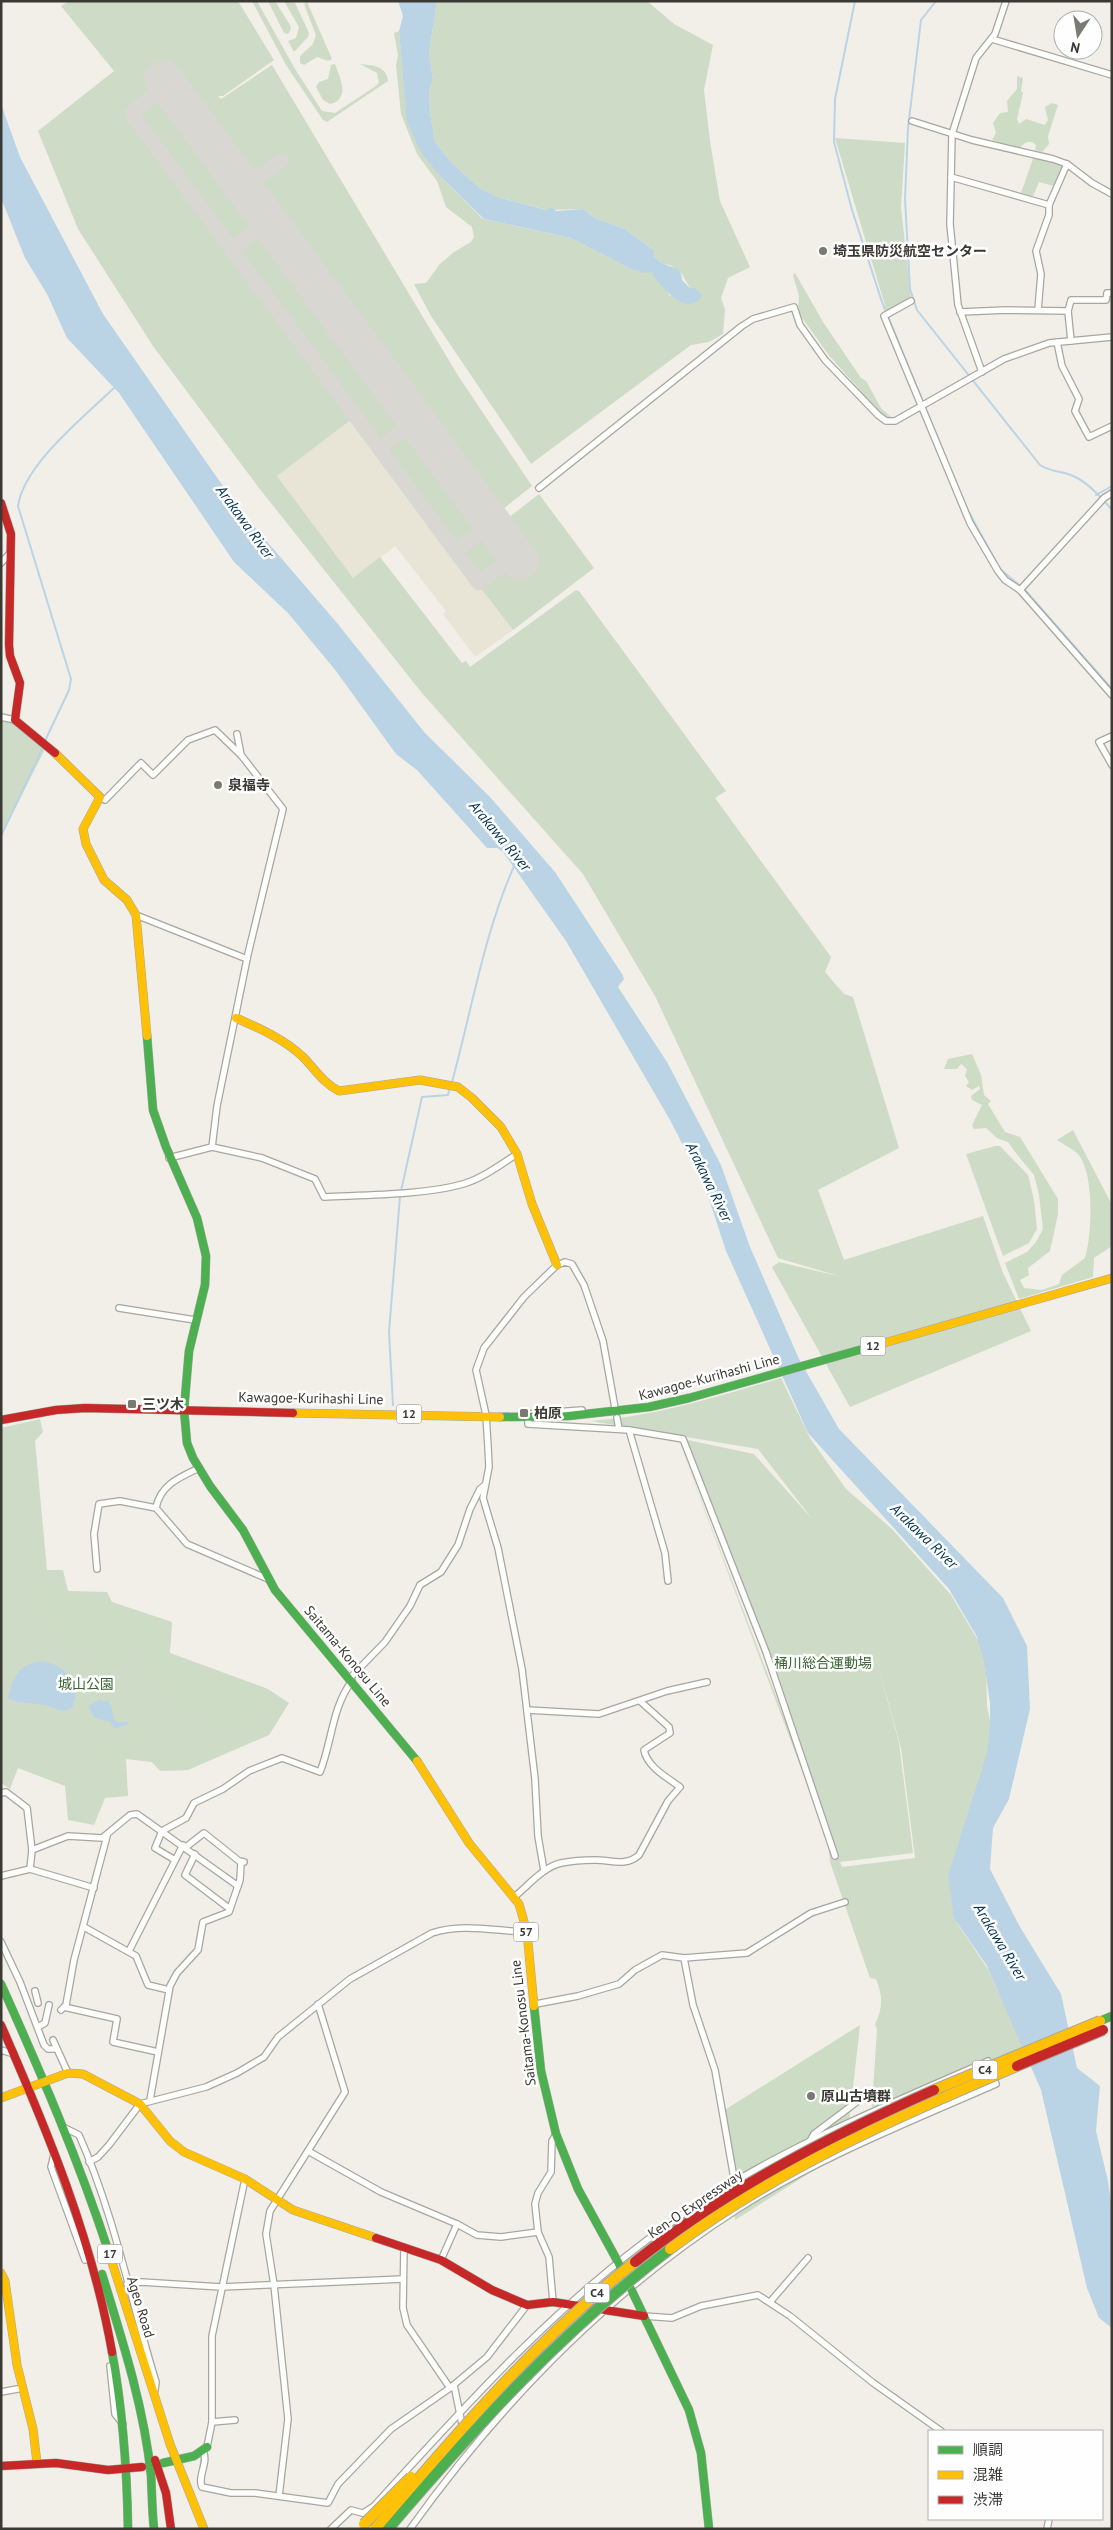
<svg xmlns="http://www.w3.org/2000/svg" width="1113" height="2530" font-family="'PT Sans','Noto Sans JP',sans-serif">
	<style>
		.built { fill: #e9e5d6 }
		.green { fill: #cddbc7; fill-rule: evenodd }
		.forest { fill: #ccdcc5 }
		.water { fill: #bad4e6 }
		.lines { fill: none; stroke-linecap: round; stroke-linejoin: round }
		.stream { stroke: #bad4e6; stroke-width: 2 }
		.taxiway { stroke: #d8d7d2; stroke-width: 15 }
		.runway { stroke: #d8d7d2; stroke-width: 38 }
		.street-casing { stroke: #a7a6a0; stroke-width: 8 }
		.fast-casing { stroke: #a7a6a0; stroke-width: 9 }
		.slow-casing { stroke: #a7a6a0; stroke-width: 9 }
		.jam-casing { stroke: #a7a6a0; stroke-width: 9 }
		.street { stroke: #fdfdfb; stroke-width: 5.5 }
		.fast { stroke: #4caf50; stroke-width: 8 }
		.slow { stroke: #ffc107; stroke-width: 8 }
		.jam { stroke: #c62828; stroke-width: 8 }
		.fast-bridge-casing { stroke: #a7a6a0; stroke-width: 12; stroke-linecap: butt }
		.slow-bridge-casing { stroke: #a7a6a0; stroke-width: 12; stroke-linecap: butt }
		.jam-bridge-casing { stroke: #a7a6a0; stroke-width: 12; stroke-linecap: butt }
		.fast-bridge { stroke: #4caf50; stroke-width: 10 }
		.slow-bridge { stroke: #ffc107; stroke-width: 10 }
		.jam-bridge { stroke: #c62828; stroke-width: 10 }
		.poi-dot { fill: #7a7972; stroke: #fefefe; stroke-width: 2 }
		.labels { text-anchor: middle; stroke-width: 5; stroke-linejoin: round; paint-order: stroke }
		.shield { fill: #fefefe; stroke: #757470; stroke-width: 1 }
		.shield-label { font-size: 12px; font-weight: bold; fill: #3a3933 }
		.poi-label { font-size: 14px; font-weight: bold; fill: #3a3933; stroke: #fefefe; text-anchor: start }
		.street-label { font-size: 14px; fill: #3a3933; stroke: #fefefe }
		.park-label { font-size: 14px; fill: #3a6434; stroke: #fefefe }
		.water-label { font-size: 15px; font-style: italic; fill: #01324f; stroke: #fefefe }
	</style>
	<rect width="100%" height="100%" fill="#f1efe7"/>
	<polygon class="built" points="352,419 513,630 475,657 443,614 446,611 395,546 353,579 277,476"/>
	<g class="green">
		<polygon points="69,1 238,1 274,60 223,96 218,96 221,99 272,65 457,374 532,486 498,513 169,71 154,81 158,87 125,112 352,419 277,476 353,578 380,557 462,663 466,661 470,667 576,590 579,591 726,791 715,798 831,957 825,972 844,994 853,997 899,1148 818,1190 844,1260 983,1216 1003,1273 1031,1331 850,1407 772,1267 779,1262 842,1277 778,1258 655,996 583,874 422,693 259,488 153,346 78,229 38,131 114,71 61,6"/>
		<path d="M252 1H257L295 69 322 111 335 113 376 86 379 82 377 73 360 64C372 65 387 66 388 81L327 122 323 120 286 65Z"/>
		<polygon points="268,1 275,1 290,25 291,29 288,34 284,33"/>
		<polygon points="284,1 295,3 309,33 308,37 294,52 288,41 296,38 299,27"/>
		<polygon points="437,1 647,1 674,24 713,45 704,90 710,141 720,201 750,267 728,278 721,298 725,309 723,334 709,342 691,345 531,464 431,316 414,284 426,283 440,264 454,252 471,242 474,237 472,227 446,207 437,181 417,154 401,114 396,65 398,55 394,33 399,31 406,107 441,177 483,219 571,238 629,268 652,272 670,296 694,288 690,288 682,274 670,265 663,264 653,256 653,249 625,229 595,218 583,209 547,210 501,198 482,190 452,163 435,142 430,113 429,89 433,80 429,53"/>
		<polygon points="307,2 332,59 328,61 317,57 304,65 300,63 300,56 313,44 316,35 304,4"/>
		<path d="M335 64C340 78 351 99 330 104L323 100 316 87 319 82 328 79 331 65Z"/>
		<polygon points="164,95 257,223 233,243 138,114"/>
		<polygon points="835,138 905,143 901,207 911,300 887,312"/>
		<polygon points="1034,156 1063,165 1054,186 1039,182 1033,196 1021,193"/>
		<polygon points="263,231 405,422 381,440 238,250"/>
		<polygon points="795,273 823,322 861,378 866,381 881,408 893,419 885,417 879,412 828,354 798,312 799,296 793,275"/>
		<polygon points="412,432 480,526 456,544 387,448"/>
		<polygon points="539,494 594,568 513,630 479,586 509,565 514,570 531,556 503,522"/>
		<polygon points="486,536 504,558 481,577 462,554"/>
		<polygon points="1,717 15,720 47,745 1,837"/>
		<polygon points="995,1146 1000,1146 1028,1175 1034,1200 1037,1229 1029,1243 1003,1256 966,1154"/>
		<path d="M781 1378 810 1438 846 1489 892 1529 951 1595 979 1642 986 1668 987 1706 992 1730 989 1758 950 1882 957 1923 989 1971 1026 2052 872 2107 877 2029 875 2024C883 2008 883 1996 876 1979L870 1978 830 1862 828 1844 820 1819 678 1439 827 1830 766 1652 683 1439 754 1454 813 1520 758 1449 591 1421C657 1416 718 1396 781 1378ZM872 1643 901 1748 915 1858 842 1867 840 1862 913 1853 899 1743Z"/>
		<polygon points="40,1419 43,1432 35,1441 47,1570 63,1570 68,1591 107,1592 112,1602 172,1622 170,1653 268,1689 289,1703 269,1735 188,1770 160,1771 152,1762 126,1759 128,1796 105,1798 94,1825 68,1820 65,1786 18,1768 10,1789 1,1783 1,1428"/>
	</g>
	<g class="forest">
		<path d="M1017 76 1023 78 1021 91 1023 93 1017 119 1019 124 1026 119 1045 125 1048 120 1045 107 1052 103 1058 105 1048 136 1049 144 1042 152 1035 150 1036 145C1027 137 1022 146 1016 152H1011L1007 145 992 140 996 133 993 123 1000 113 1008 112 1007 101 1017 89Z"/>
		<path d="M972 1054 981 1075 984 1095 991 1101 988 1104 1005 1132 1020 1137 1058 1199V1214L1050 1251 1028 1268 1029 1275 1020 1280 1024 1288 1042 1290 1059 1284 1062 1275 1085 1258C1092 1235 1095 1171 1077 1153 1071 1148 1063 1144 1057 1140L1073 1130 1112 1205V1246L1094 1258 1093 1277 1019 1299 1005 1263 1027 1252 1036 1242 1043 1229 1039 1195 1034 1175 1019 1157 1008 1142 997 1138 986 1128 974 1129 972 1125 982 1105 972 1100 971 1096 980 1089 979 1086 972 1090 966 1086 969 1082 965 1076 967 1069 961 1064 957 1069H944L948 1059Z"/>
		<path d="M49 1586 66 1598 73 1611 80 1615 84 1603 88 1601 100 1602 117 1611 159 1626 168 1657 217 1681C231 1672 252 1687 266 1693V1699L254 1713 248 1716 227 1719 206 1716 194 1708 185 1706 176 1699 149 1660 151 1638 148 1635C125 1642 128 1659 113 1668L104 1663 92 1649C64 1649 64 1633 50 1614 47 1609 40 1605 35 1601Z"/>
		<polygon points="132,1737 141,1738 140,1743 105,1754 103,1750 108,1740 129,1744"/>
		<polygon points="860,2025 846,2150 735,2220 723,2111"/>
	</g>
	<g class="water">
		<path d="M398 1H437L429 53 433 80 429 89 430 113 435 142 452 163 482 190 501 198 546 210 552 207 556 211 583 209 595 218 625 229 654 250 653 256C657 258 660 263 664 264 673 268 682 268 682 280L690 288H694L703 295C688 319 659 287 652 272L644 273 629 268 571 238 484 219 441 177 421 152 407 122 399 31 403 16Z"/>
		<polygon points="1,104 20,157 103,314 239,509 337,623 425,733 490,797 555,872 622,974 624,979 618,987 667,1062 721,1165 750,1247 799,1359 839,1429 1003,1598 1027,1646 1030,1709 1009,1799 993,1828 990,1869 1020,1927 1061,1994 1077,2068 1100,2086 1096,2131 1108,2181 1112,2210 1112,2328 1099,2318 1087,2288 1041,2090 987,1966 954,1918 948,1876 987,1753 990,1725 990,1703 984,1662 977,1637 949,1589 808,1433 726,1251 706,1190 670,1120 566,941 503,852 497,848 487,848 417,770 396,754 336,671 288,613 234,562 119,393 67,338 47,294 25,258 1,198"/>
		<path d="M41 1661C64 1663 85 1687 71 1709L61 1711 46 1705 18 1702 8 1698C15 1674 16 1667 41 1661Z"/>
		<path d="M100 1700 109 1702C114 1708 111 1716 116 1722H128V1724L115 1729 110 1722 94 1717 88 1706Z"/>
	</g>
	<g class="lines">
		<g class="stream">
			<polyline points="855,1 835,99 834,142 852,210 882,302 947,461"/>
			<path d="M936 1 921 20 908 128 905 199 910 289 917 310 1040 465C1050 472 1062 471 1073 476 1088 482 1102 498 1112 510"/>
			<polyline points="1096,495 1112,486"/>
			<polyline points="965,505 1000,569 1025,590 1112,689"/>
			<path d="M45 741 69 690 71 679 18 506C24 464 85 416 115 387"/>
			<polyline points="1,836 44,745"/>
			<path d="M452 1082C472 1009 484 933 515 864"/>
			<polyline points="401,1191 422,1097 448,1095 450,1087"/>
			<polyline points="393,1405 389,1332 400,1196"/>
		</g>
		<g class="taxiway">
			<polyline points="168,85 136,109 132,113 134,117 479,583 515,555"/>
			<polyline points="244,188 281,161"/>
			<polyline points="232,249 268,221"/>
			<polyline points="379,448 416,421"/>
			<polyline points="455,551 492,524"/>
		</g>
		<polyline class="runway" points="163,78 520,561"/>
		<g class="street-casing">
			<g id="street">
				<polyline points="992,39 1112,75"/>
				<polyline points="912,121 972,140 1053,159 1067,164 1092,183 1112,194"/>
				<polyline points="951,177 1049,205 1049,215 1036,251 1041,274 1038,310"/>
				<polyline points="1049,205 1067,164"/>
				<polyline points="911,301 884,316 970,523 998,571 1005,580 1020,590 1112,695"/>
				<polyline points="1068,311 1071,300 1106,300 1107,293 1112,293"/>
				<polyline points="960,312 1007,310 1068,311 1071,341"/>
				<polyline points="1057,342 1062,366 1079,399 1075,411 1089,437 1112,426"/>
				<polyline points="982,372 958,305 950,224 952,134 976,58 995,34 1006,1"/>
				<polyline points="539,488 742,326 753,319 794,307 800,325 825,360 878,415 886,421 895,421 1004,359 1049,343 1112,337"/>
				<polyline points="1,563 10,553"/>
				<polyline points="1020,590 1104,498 1112,493"/>
				<polyline points="1,717 15,720"/>
				<polyline points="237,734 241,755"/>
				<polyline points="1112,736 1099,742 1112,765"/>
				<polyline points="100,797 105,800 141,763 153,775 188,740 215,730 241,755 283,809 248,954 217,1106 212,1147"/>
				<polyline points="136,915 247,959"/>
				<path d="M169 1158 212 1147 262 1158 315 1179 324 1197C364 1195 425 1195 463 1184 483 1178 500 1165 517 1154"/>
				<polyline points="119,1308 195,1320"/>
				<polyline points="582,1410 528,1414 528,1424 629,1430 683,1439 766,1652 835,1856"/>
				<polyline points="617,1418 619,1429"/>
				<polyline points="629,1430 665,1553 668,1581"/>
				<path d="M199 1468C180 1477 160 1485 156 1508L187 1544 268 1579"/>
				<polyline points="97,1569 94,1534 99,1504 120,1501 156,1508"/>
				<polyline points="350,1678 385,1642 410,1606 420,1585 441,1572 458,1545 470,1509 480,1489 485,1485"/>
				<polyline points="527,1710 599,1714 667,1691 707,1682"/>
				<polyline points="1,1793 6,1792 27,1808 32,1850 30,1869"/>
				<polyline points="186,1847 204,1833 239,1861 244,1862"/>
				<polyline points="32,1850 68,1836 102,1838 130,1815 137,1814 238,1886"/>
				<polyline points="195,1854 185,1875 230,1909"/>
				<path d="M175 1860 155 1848 162 1831 186 1818 194 1803 223 1789 249 1771 282 1758 320 1772C332 1742 332 1707 352 1681"/>
				<polyline points="544,1871 538,1836 535,1779 522,1669 498,1548 483,1498 489,1467 488,1447 486,1415 476,1370 484,1348 524,1297 557,1265 565,1262 572,1264 584,1285 603,1341 615,1408"/>
				<polyline points="1,1876 30,1869 94,1888"/>
				<path d="M514 1897C528 1886 543 1867 561 1863 571 1861 584 1860 595 1860 611 1860 626 1867 639 1855L668 1801 680 1787C668 1778 647 1767 644 1750L670 1733 669 1727 640 1701"/>
				<polyline points="84,1927 136,1956 148,1985 169,1990"/>
				<polyline points="1,1942 20,1982 44,2045 48,2049 56,2049"/>
				<polyline points="129,1951 183,1845"/>
				<polyline points="684,1958 693,2005 715,2070 735,2184"/>
				<polyline points="35,1991 38,2003"/>
				<polyline points="536,2004 578,1996 619,1984 635,1970 662,1955 684,1958 747,1953 811,1913 845,1902"/>
				<polyline points="64,2007 117,2019 113,2042 158,2052"/>
				<polyline points="61,2010 66,2005 74,1960 107,1836"/>
				<polyline points="38,2027 45,2023 49,2005"/>
				<polyline points="53,2040 68,2073"/>
				<polyline points="1,2050 14,2054"/>
				<polyline points="150,2100 170,1986 177,1973 198,1950 203,1922 229,1912 240,1880 241,1862"/>
				<path d="M65 2128 79 2135C114 2214 131 2301 156 2382L155 2390"/>
				<polyline points="810,2141 814,2134 866,2095"/>
				<polyline points="308,2151 381,2192 457,2224 477,2235 501,2237 538,2232"/>
				<polyline points="54,2154 51,2167 85,2260"/>
				<path d="M89 2162 98 2157 109 2145 140 2104 206 2087 237 2073 264 2057 278 2037 350 1979 432 1933C463 1923 495 1931 527 1932"/>
				<polyline points="404,2248 403,2308 407,2325 450,2388"/>
				<polyline points="441,2260 457,2224"/>
				<polyline points="127,2284 141,2282 221,2287 403,2279"/>
				<polyline points="553,2302 549,2257 538,2232 535,2204 538,2193 551,2172 552,2141 556,2134"/>
				<polyline points="770,2302 808,2258"/>
				<polyline points="644,2316 672,2318 701,2306 758,2295 790,2316 872,2382 941,2431"/>
				<polyline points="110,2366 115,2414 123,2424"/>
				<polyline points="454,2385 463,2429"/>
				<polyline points="1,2392 23,2388"/>
				<polyline points="212,2422 235,2420"/>
				<polyline points="207,2447 212,2422 212,2336 245,2179"/>
				<path d="M203 2451C209 2463 197 2476 202 2487L231 2493H255L328 2503 338 2484 391 2429 450 2388 487 2357 527 2305"/>
				<polyline points="279,2496 288,2419 274,2285 266,2234 270,2211 345,2092 318,2004"/>
				<path d="M363 2513 374 2506C465 2406 558 2302 669 2224 766 2154 879 2109 988 2061L996 2084C909 2122 818 2158 738 2209 607 2293 501 2402 410 2529"/>
				<polyline points="331,2529 351,2510 366,2514"/>
				<polyline points="1047,2529 1049,2519"/>
			</g>
		</g>
		<g class="fast-casing">
			<g id="fast">
				<polyline points="147,1036 153,1110 166,1147 197,1218 206,1256 205,1285 189,1351 184,1410"/>
				<polyline points="184,1410 187,1443 193,1458 210,1486 243,1530 275,1590 417,1761"/>
				<polyline points="500,1417 568,1416 649,1407 689,1398 884,1343"/>
				<path d="M1 1984C41 2073 79 2161 109 2253"/>
				<polyline points="534,2006 541,2071 556,2134 578,2189 618,2262 689,2410 701,2453 709,2529"/>
				<polyline points="1100,2021 1112,2016"/>
				<path d="M102 2274C122 2339 144 2407 151 2475 152 2493 152 2511 154 2529"/>
				<path d="M112 2352C123 2411 127 2469 128 2529"/>
				<polyline points="163,2463 194,2456 207,2447"/>
			</g>
		</g>
		<g class="slow-casing">
			<g id="slow">
				<polyline points="55,753 100,797 83,829 86,844 104,880 127,900 136,915 147,1036"/>
				<path d="M236 1018C259 1028 284 1039 303 1057 315 1069 323 1083 339 1091L420 1080 458 1087 472 1098 501 1127 517 1154 532 1204 557 1265"/>
				<polyline points="884,1343 1112,1278"/>
				<polyline points="293,1413 500,1417"/>
				<polyline points="417,1761 469,1843 519,1904 527,1932 534,2006"/>
				<polyline points="1,2098 68,2073 83,2074 140,2104 170,2141 184,2152 245,2179 293,2210 376,2238"/>
				<polyline points="109,2253 170,2444 204,2529"/>
				<polyline points="1,2273 5,2281 17,2365 33,2429 37,2463"/>
			</g>
		</g>
		<g class="jam-casing">
			<g id="jam">
				<polyline points="1,503 11,534 9,645 10,656 20,683 15,720 55,753"/>
				<polyline points="1,1420 56,1410 85,1408 293,1413"/>
				<path d="M1 2025C47 2130 92 2238 112 2352"/>
				<polyline points="376,2238 441,2260 492,2290 527,2305 553,2302 644,2316"/>
				<polyline points="155,2460 166,2493 171,2529"/>
				<polyline points="1,2466 56,2463 108,2470 142,2467"/>
			</g>
		</g>
		<use href="#street" class="street"/>
		<use href="#fast" class="fast"/>
		<use href="#slow" class="slow"/>
		<use href="#jam" class="jam"/>
		<g class="fast-bridge-casing">
			<path id="fast-bridge" d="M388 2529C476 2426 561 2332 670 2249"/>
		</g>
		<g class="slow-bridge-casing">
			<g id="slow-bridge">
				<polyline points="934,2090 1100,2021"/>
				<path d="M670 2249C775 2170 896 2117 1017 2066"/>
				<polyline points="364,2524 411,2477"/>
				<path d="M375 2529C456 2434 537 2339 635 2262"/>
			</g>
		</g>
		<g class="jam-bridge-casing">
			<g id="jam-bridge">
				<polyline points="1017,2066 1103,2030"/>
				<path d="M635 2262C725 2190 828 2137 934 2090"/>
			</g>
		</g>
		<use href="#fast-bridge" class="fast-bridge"/>
		<use href="#slow-bridge" class="slow-bridge"/>
		<use href="#jam-bridge" class="jam-bridge"/>
	</g>
	<g class="poi-dot">
		<circle cx="823" cy="251" r="5"/>
		<circle cx="218" cy="785" r="5"/>
		<rect x="127" y="1399" width="10" height="10" rx="2.5"/>
		<rect x="519" y="1408" width="10" height="10" rx="2.5"/>
		<circle cx="811" cy="2096" r="5"/>
	</g>
	<g class="labels">
		<g class="shield">
			<rect x="860.5" y="1336.5" width="25" height="19" rx="4"/>
			<rect x="396.5" y="1404.5" width="25" height="19" rx="4"/>
			<rect x="513.5" y="1922.5" width="25" height="19" rx="4"/>
			<rect x="972.5" y="2060.5" width="25" height="19" rx="4"/>
			<rect x="97.5" y="2244.5" width="25" height="19" rx="4"/>
			<rect x="584.5" y="2283.5" width="25" height="19" rx="4"/>
		</g>
		<g class="shield-label">
			<text x="873" y="1350">12</text>
			<text x="409" y="1418">12</text>
			<text x="526" y="1936">57</text>
			<text x="985" y="2074">C4</text>
			<text x="110" y="2258">17</text>
			<text x="597" y="2297">C4</text>
		</g>
		<g class="poi-label">
			<text x="833" y="256">埼玉県防災航空センター</text>
			<text x="228" y="790">泉福寺</text>
			<text x="142" y="1409">三ツ木</text>
			<text x="534" y="1418">柏原</text>
			<text x="821" y="2101">原山古墳群</text>
		</g>
		<g class="street-label">
			<text transform="translate(709 1377) rotate(-15)" y="5">Kawagoe-Kurihashi Line</text>
			<text transform="translate(311 1398) rotate(1)" y="5">Kawagoe-Kurihashi Line</text>
			<text transform="translate(348 1656) rotate(50)" y="5">Saitama-Konosu Line</text>
			<text transform="translate(523 2023) rotate(-97)" y="5">Saitama-Konosu Line</text>
			<text transform="translate(695 2204) rotate(-34)" y="5">Ken-O Expressway</text>
			<text transform="translate(141 2307) rotate(73)" y="5">Ageo Road</text>
		</g>
		<g class="park-label">
			<text x="823" y="1668">桶川総合運動場</text>
			<text x="86" y="1689">城山公園</text>
		</g>
		<g class="water-label">
			<text transform="translate(245 522) rotate(54)" y="5">Arakawa River</text>
			<text transform="translate(500 836) rotate(50)" y="5">Arakawa River</text>
			<text transform="translate(709 1182) rotate(64)" y="5">Arakawa River</text>
			<text transform="translate(924 1536) rotate(44)" y="5">Arakawa River</text>
			<text transform="translate(1000 1942) rotate(59)" y="5">Arakawa River</text>
		</g>
	</g>
	<rect width="1113" height="2530" fill="none" stroke="#3a3933" stroke-width="5"/>
	<rect x="928" y="2430" width="175" height="90" fill="#fefefe" stroke="#b0afad"/>
	<rect x="938" y="2446" width="25" height="8" fill="#4caf50" stroke="#b0afad"/>
	<text x="973" y="2455" font-size="15" fill="#3a3933">順調</text>
	<rect x="938" y="2471" width="25" height="8" fill="#ffc107" stroke="#b0afad"/>
	<text x="973" y="2480" font-size="15" fill="#3a3933">混雑</text>
	<rect x="938" y="2496" width="25" height="8" fill="#c62828" stroke="#b0afad"/>
	<text x="973" y="2505" font-size="15" fill="#3a3933">渋滞</text>
	<g transform="translate(1078 35) rotate(192)"><circle r="24" fill="#fefefe" stroke="#b0afad"/>
	<path d="M0-4L9 19L0 12L-9 19Z" fill="#7a7972"/>
	<text y="-8" font-size="14" font-weight="bold" text-anchor="middle" fill="#3a3933">N</text>
	</g>
</svg>
